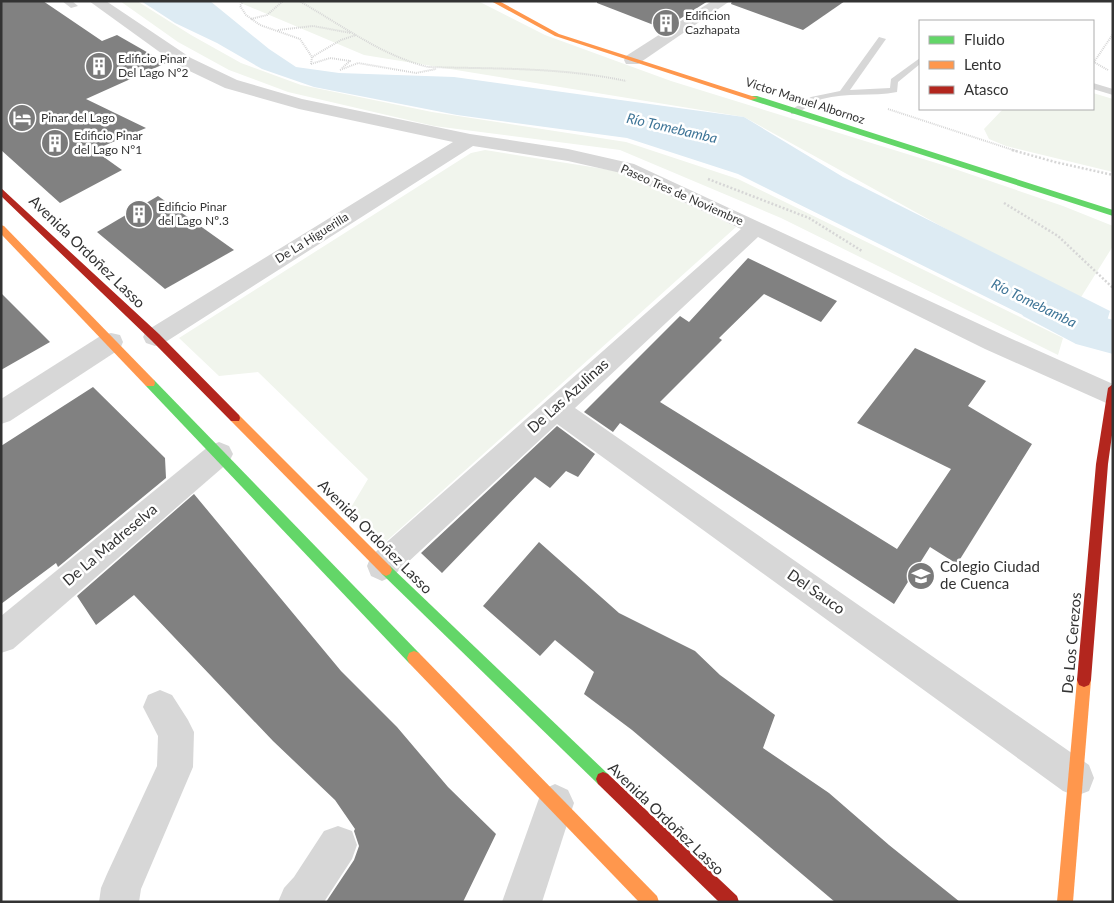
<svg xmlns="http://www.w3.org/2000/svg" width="1114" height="903" font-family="Lato,sans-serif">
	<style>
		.green { fill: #f1f5ed }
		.water { fill: #ddebf3 }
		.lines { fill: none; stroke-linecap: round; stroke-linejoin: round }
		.river { fill: #ddebf3; fill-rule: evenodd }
		.building { fill: #818181 }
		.path-far1 { stroke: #d6d6d6; stroke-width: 2; stroke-dasharray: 1 1; stroke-linecap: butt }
		.path { stroke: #d6d6d6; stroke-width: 2.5; stroke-dasharray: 2 2; stroke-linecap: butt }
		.lane { fill: #d7d7d7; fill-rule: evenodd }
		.street { fill: #d7d7d7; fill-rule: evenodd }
		.fast { fill: #63d668; fill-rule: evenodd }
		.slow { fill: #ff974d; fill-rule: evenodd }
		.jam { fill: #b3261e; fill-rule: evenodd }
		.labels { text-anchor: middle; stroke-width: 5; stroke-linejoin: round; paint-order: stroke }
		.far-poi-label { font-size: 12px; fill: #333; stroke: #fff; text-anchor: start }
		.far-street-label { font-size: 12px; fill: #333; stroke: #fff }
		.far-water-label { font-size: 14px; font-style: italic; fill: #3f7597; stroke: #fff }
		.street-label { font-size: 15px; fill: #333; stroke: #fff }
		.poi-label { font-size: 15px; fill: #333; stroke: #fff; text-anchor: start }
	</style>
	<rect width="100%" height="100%" fill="#fff"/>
	<g class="green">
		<polygon points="120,1 137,1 191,35 241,63 301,85 432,112 626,142 738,179 1063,338 1058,355 781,218 620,150 434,126 288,92 229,70 178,42"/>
		<polygon points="236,1 478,1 545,35 671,81 946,166 1063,206 1113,226 1113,246 1078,302 744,117 364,55"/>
		<polygon points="1093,93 1113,99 1113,172 1006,146 989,139 984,129 1003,109 1093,109"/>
		<polygon points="485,150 617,171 736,227 382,545 350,509 368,479 258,372 219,376 179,338 471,153"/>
	</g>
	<polygon class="water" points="141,1 210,1 269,49 296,67 339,73 454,77 744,117 843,177 1110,311 1101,341 1085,346 738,174 627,138 457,115 314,87 262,69 217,43 175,23"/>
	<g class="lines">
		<path class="river" d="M1039 289C1065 296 1087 314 1113 320V354L1076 344 1023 316 1017 305 1023 294Z"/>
	</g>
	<g class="building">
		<polygon points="1,1 43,1 102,41 117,35 166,63 86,99 146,128 94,150 122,170 60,203 1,150"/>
		<polygon points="597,1 708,1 664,29 597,3"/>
		<polygon points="732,1 845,1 803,30 731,4"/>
		<polygon points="158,196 234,250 165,289 97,232"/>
		<polygon points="748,258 837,301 821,322 764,294 719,338 722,340 660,402 897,549 951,469 857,423 915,348 986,381 968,406 1032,444 957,564 930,547 894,604 620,423 613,432 584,412 680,316 689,322"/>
		<polygon points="1,293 50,342 1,370"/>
		<polygon points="93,387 165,458 166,478 58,567 56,563 1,604 1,446"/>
		<polygon points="557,426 595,454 578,477 566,471 550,488 535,477 442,573 421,553"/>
		<polygon points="194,494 341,671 397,727 448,787 496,834 463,902 326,902 354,860 359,846 354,831 355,829 335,800 273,741 134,595 96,625 77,596"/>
		<polygon points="539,542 619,613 695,651 720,675 775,715 763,748 829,793 889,845 960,902 835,902 632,730 584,694 594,672 555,640 540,656 483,606"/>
	</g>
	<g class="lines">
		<g class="path-far1">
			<polyline points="243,1 240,6 246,15 260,25 300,39 312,57"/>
			<path d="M299 1C342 25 380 55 428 67 495 69 561 67 626 81"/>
			<polyline points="251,19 267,15 283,1"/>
			<polyline points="278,30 313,26 351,33"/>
			<polyline points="311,64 312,57 341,40 356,35"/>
			<polyline points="311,64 330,58 350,61 342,68"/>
			<polyline points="340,70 358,63 416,73 436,69"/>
			<polyline points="1108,70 1094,62 1113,34"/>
			<polyline points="888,109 1016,151"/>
		</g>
		<g class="path">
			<polyline points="1012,150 1055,162 1113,175"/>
			<polyline points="708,179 809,218 862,251"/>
			<polyline points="1004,203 1058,236 1113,288"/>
		</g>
		<g class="lane">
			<polygon points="62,1 72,1 78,6 71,8"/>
			<path d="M879 37 886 39 850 90 890 88 891 79 920 58V64L898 82 897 92C872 97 847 92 822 99 812 102 799 115 791 114V110L811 97 840 91Z"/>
			<polygon points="1093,83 1113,89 1113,95 1093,89"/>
		</g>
		<g class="street">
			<polygon points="89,1 106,1 191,58 237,80 302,99 470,134 568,149 634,164 1003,335 1113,384 1113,406 985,349 758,237 575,408 1089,765 1094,778 1089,791 1076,796 1063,791 557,424 393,576 382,581 371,576 367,566 371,556 741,229 621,173 568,161 473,146 164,343 155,346 146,343 143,337 146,331 453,142 299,109 225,88 179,66"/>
			<polygon points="712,1 730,1 638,64 626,64 624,60 626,56"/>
			<polygon points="111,333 120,335 123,342 120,349 10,421 1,424 1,399 102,335"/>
			<polygon points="219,442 229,446 233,454 229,462 13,649 1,653 1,616 209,446"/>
			<polygon points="160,690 172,695 188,720 194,732 193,767 141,889 139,902 99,902 101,888 107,874 157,766 158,736 143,707 148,695"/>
			<polygon points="555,784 568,790 574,803 542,902 502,902 542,790"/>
			<polygon points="338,826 352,831 357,845 352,859 324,902 278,902 284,888 294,877 324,831"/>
		</g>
		<g class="fast">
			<polygon points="751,96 757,96 1113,210 1113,216 751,100"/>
			<polygon points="150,379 154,380 419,653 421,658 419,663 414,665 409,663 146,386 145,383"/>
			<polygon points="386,564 390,566 608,774 610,779 608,784 603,786 598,784 382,574 380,570 382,566"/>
		</g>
		<g class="slow">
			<polygon points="491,1 499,1 559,34 758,98 751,100 555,36"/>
			<polygon points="1,225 4,226 154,380 155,383 154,386 146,386 1,234"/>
			<polygon points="235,414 239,415 390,566 392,570 390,574 386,576 382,574 231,421 230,418 231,415"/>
			<polygon points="414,651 419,653 657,896 659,902 639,902 409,663 407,658 409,653"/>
			<polygon points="1084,673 1089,675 1091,680 1073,902 1057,902 1077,680 1079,675"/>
		</g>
		<g class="jam">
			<polygon points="1,188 159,334 239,415 240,418 239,421 231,421 151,340 1,196"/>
			<polygon points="1113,384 1113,428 1108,464 1091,680 1089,685 1084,687 1079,685 1077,680 1096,464 1108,388"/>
			<polygon points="603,772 608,774 737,896 739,902 719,902 598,784 596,779 598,774"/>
		</g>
	</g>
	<defs>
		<g id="building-disc" transform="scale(1.4375)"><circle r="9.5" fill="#7a7a7a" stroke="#fff"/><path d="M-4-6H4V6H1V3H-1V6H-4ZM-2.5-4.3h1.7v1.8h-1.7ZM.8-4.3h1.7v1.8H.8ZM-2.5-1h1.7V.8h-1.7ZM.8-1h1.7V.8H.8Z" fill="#fff"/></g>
		<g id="hotel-disc" transform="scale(1.4375)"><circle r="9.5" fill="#7a7a7a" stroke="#fff"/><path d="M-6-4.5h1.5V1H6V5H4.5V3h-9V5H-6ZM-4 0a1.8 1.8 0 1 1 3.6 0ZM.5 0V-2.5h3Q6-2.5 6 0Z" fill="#fff"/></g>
		<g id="school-disc" transform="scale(1.4375)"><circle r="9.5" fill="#7a7a7a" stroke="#fff"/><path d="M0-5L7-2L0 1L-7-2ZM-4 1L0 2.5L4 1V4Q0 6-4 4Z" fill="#fff"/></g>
	</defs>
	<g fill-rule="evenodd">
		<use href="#building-disc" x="666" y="23"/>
		<use href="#building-disc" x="99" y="66"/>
		<use href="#hotel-disc" x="22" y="118"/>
		<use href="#building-disc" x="55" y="143"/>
		<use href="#building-disc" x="139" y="214"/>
		<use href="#school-disc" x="921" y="576"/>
	</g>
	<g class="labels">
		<g class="far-poi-label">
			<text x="685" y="20">Edificion<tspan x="685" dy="14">Cazhapata</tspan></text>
			<text x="118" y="63">Edificio Pinar<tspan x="118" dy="14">Del Lago N°2</tspan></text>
			<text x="41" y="122">Pinar del Lago</text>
			<text x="74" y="140">Edificio Pinar<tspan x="74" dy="14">del Lago N°1</tspan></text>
			<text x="158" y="211">Edificio Pinar<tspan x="158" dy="14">del Lago Nº.3</tspan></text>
		</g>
		<g class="far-street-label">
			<text transform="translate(805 101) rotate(18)" y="4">Victor Manuel Albornoz</text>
			<text transform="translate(682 195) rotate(24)" y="4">Paseo Tres de Noviembre</text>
			<text transform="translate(312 238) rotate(-32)" y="4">De La Higuerilla</text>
		</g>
		<g class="far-water-label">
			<text transform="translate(672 128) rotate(13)" y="5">Río Tomebamba</text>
			<text transform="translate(1034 303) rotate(26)" y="5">Río Tomebamba</text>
		</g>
		<g class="street-label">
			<text transform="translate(87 252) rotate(44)" y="5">Avenida Ordoñez Lasso</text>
			<text transform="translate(568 396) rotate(-42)" y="5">De Las Azulinas</text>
			<text transform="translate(375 537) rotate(45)" y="5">Avenida Ordoñez Lasso</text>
			<text transform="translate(110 545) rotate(-40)" y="5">De La Madreselva</text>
			<text transform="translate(816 592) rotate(35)" y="5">Del Sauco</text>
			<text transform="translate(1072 643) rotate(-85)" y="5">De Los Cerezos</text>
			<text transform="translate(666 819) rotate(44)" y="5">Avenida Ordoñez Lasso</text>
		</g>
		<g class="poi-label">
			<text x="940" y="572">Colegio Ciudad<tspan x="940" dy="17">de Cuenca</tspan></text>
		</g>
	</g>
	<rect width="1114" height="903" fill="none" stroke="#333333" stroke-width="5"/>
	<rect x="919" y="20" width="175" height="90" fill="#ffffff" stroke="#adadad"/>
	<rect x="929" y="36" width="25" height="8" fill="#63d668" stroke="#adadad"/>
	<text x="964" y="45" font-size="15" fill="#333333">Fluido</text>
	<rect x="929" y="61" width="25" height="8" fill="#ff974d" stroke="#adadad"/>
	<text x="964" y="70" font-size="15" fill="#333333">Lento</text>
	<rect x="929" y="86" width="25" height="8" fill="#b3261e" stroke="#adadad"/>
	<text x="964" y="95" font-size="15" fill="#333333">Atasco</text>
</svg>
